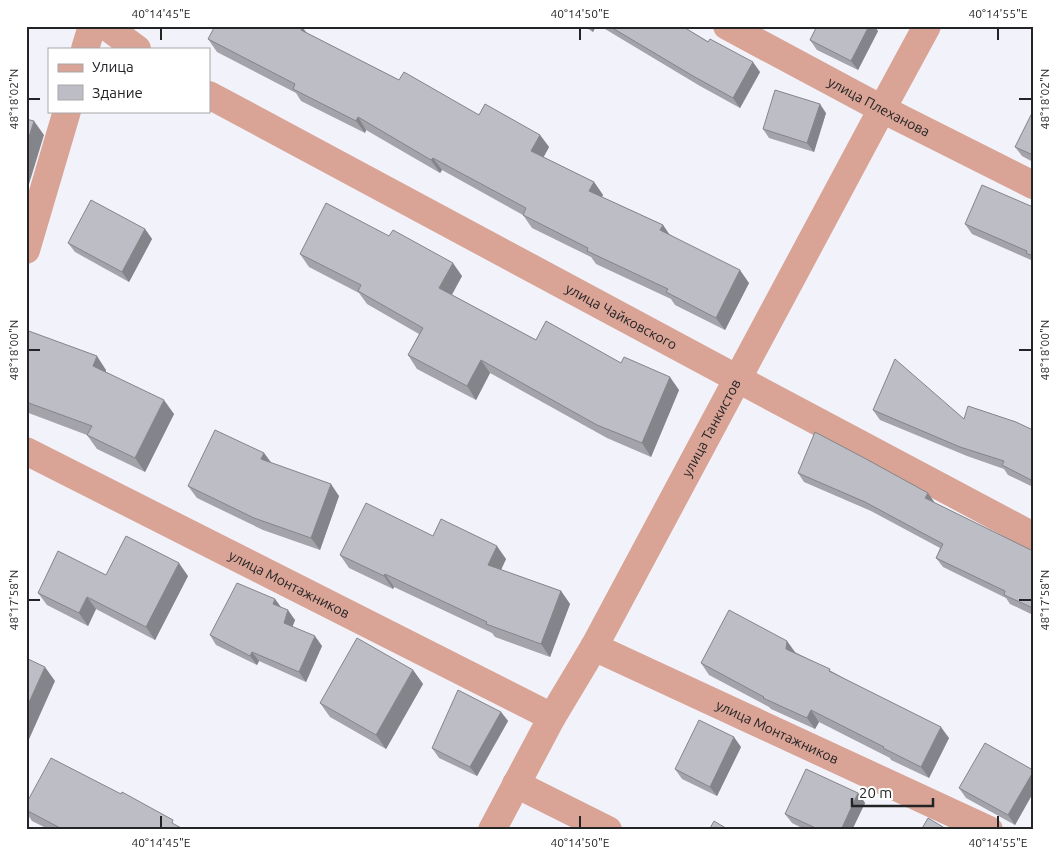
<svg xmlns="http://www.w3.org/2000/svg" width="1059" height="856" font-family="Ubuntu,sans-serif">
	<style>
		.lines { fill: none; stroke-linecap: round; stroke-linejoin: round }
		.street { stroke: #d9a396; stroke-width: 28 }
		.wall { fill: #a3a3a9 }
		.shaded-wall { fill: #84858a }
		.building { fill: #bdbec5; stroke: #84858a }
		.ticks { fill: none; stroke: #232426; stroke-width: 2 }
		.labels { text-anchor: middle; stroke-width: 4; stroke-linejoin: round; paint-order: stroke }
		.street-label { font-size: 14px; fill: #232426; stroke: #fff }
		.neatline { fill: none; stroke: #232426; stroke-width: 2 }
		.ticks-label { font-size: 12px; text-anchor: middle; fill: #232426 }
	</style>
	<rect width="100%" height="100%" fill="#f2f3fa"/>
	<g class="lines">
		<g class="street">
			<polyline points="106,26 137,49"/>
			<path id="s1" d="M727 26 882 109 1033 185"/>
			<polyline points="85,49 92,26"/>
			<path id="s2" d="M209 95 738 379 1033 536"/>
			<polyline points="26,250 67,111"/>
			<path id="s3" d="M26 451 552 717"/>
			<path id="s4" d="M594 647 989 830"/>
			<polyline points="516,784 608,830"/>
			<path id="s5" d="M492 830 552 717 594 647 882 109 927 26"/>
		</g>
	</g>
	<g class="wall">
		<polygon points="583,26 596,26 593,32"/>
		<polygon points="600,26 682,26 760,72 740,108 700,86"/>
		<polygon points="817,26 874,26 878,31 858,70 817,50 810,40"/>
		<polygon points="302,27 307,33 399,80 479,115 540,135 549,147 543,157 594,182 603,195 602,197 663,225 669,234 749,283 725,330 675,305 671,299 596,264 591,257 532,228 523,215 442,170 440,173 366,130 365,133 301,101 296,93 217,52 208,39"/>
		<polygon points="1033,111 1033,162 1022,156 1015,147"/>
		<polygon points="826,113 814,152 769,138 763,129"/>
		<polygon points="1033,207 1033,262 1031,260 972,234 965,224"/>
		<polygon points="145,229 152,239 129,282 75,252 68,243"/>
		<polygon points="300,254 462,276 452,295 536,340 621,363 679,390 651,457 607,438 490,373 476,400 417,369 408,355 419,334 367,304 359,293 309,267"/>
		<polygon points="26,330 106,370 106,372 174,414 145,472 97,449 87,435 26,412"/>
		<polygon points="873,410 964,419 1033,430 1033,487 1008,475 1004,469 967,456 880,420"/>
		<polygon points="264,453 271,463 339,496 320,550 263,530 197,498 188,486"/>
		<polygon points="798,473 935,503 1033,551 1033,615 1010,604 1006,598 943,567 936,558 940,548 871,511 804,482"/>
		<polygon points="433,536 506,559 501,570 561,591 570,604 550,657 495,637 492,633 394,587 393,589 349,568 340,555"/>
		<polygon points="106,575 188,576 155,640 96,609 88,626 47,605 38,593"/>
		<polygon points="275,599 281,607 295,620 292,627 322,646 306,682 259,661 257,665 216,645 210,635"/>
		<polygon points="795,652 833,672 949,738 929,778 891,760 890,758 819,722 815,729 771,709 769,707 709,675 701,663"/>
		<polygon points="413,670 423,684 386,749 330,717 320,703"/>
		<polygon points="501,712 508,721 477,776 439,758 432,748"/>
		<polygon points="741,747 717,796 682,779 675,769"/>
		<polygon points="1033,772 1033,793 1015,825 966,798 959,788"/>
		<polygon points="858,793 865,803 852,830 806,830 792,823 785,814"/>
		<polygon points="26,804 177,826 185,830 50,830 32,821 26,812"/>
	</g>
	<g class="shaded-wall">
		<polygon points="589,26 596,26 593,32"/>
		<polygon points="869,26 874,26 878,31 858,70 851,61"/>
		<polygon points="302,27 311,39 301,30"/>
		<polygon points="753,62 760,72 740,108 733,98"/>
		<polygon points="820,104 826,113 814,152 807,143"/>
		<polygon points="358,117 366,130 365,133 356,121"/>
		<polygon points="34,121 44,135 26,194 26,146"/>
		<polygon points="540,135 549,147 540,164 531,151"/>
		<polygon points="433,158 442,170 440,173 431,160"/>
		<polygon points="594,182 603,195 598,204 589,191"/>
		<polygon points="663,225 671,237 660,230"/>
		<polygon points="145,229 152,239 129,282 122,272"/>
		<polygon points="453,263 462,276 448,301 439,288"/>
		<polygon points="740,270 749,283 725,330 716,318"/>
		<polygon points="97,356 106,370 103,380 93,366"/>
		<polygon points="481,360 490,373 476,400 467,386"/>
		<polygon points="670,377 679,390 651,457 642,443"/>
		<polygon points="164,400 174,414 145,472 135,458"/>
		<polygon points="264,453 273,465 261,459"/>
		<polygon points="331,484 339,496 320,550 311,538"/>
		<polygon points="928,493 935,503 925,498"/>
		<polygon points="497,546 506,559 497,578 488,565"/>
		<polygon points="179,563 188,576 155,640 146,627"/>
		<polygon points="385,574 394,587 393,589 384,576"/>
		<polygon points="561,591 570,604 550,657 541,644"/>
		<polygon points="87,597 96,609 88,626 79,613"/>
		<polygon points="275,599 282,609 273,604"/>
		<polygon points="288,610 295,620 290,633 284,623"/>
		<polygon points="315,636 322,646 306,682 299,672"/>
		<polygon points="787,641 795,652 794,660 786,649"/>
		<polygon points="252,652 259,661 257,665 250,656"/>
		<polygon points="45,667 55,681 26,746 26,709"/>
		<polygon points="413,670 423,684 386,749 376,735"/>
		<polygon points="811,710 819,722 815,729 807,718"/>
		<polygon points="501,712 508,721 477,776 470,767"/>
		<polygon points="941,727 949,738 929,778 921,767"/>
		<polygon points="734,737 741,747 717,796 710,787"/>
		<polygon points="1033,772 1033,793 1015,825 1008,815"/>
		<polygon points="858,793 865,803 852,830 841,830"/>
	</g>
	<g class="building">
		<polygon points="215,26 301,26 302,27 301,30 399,80 404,72 479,115 485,104 540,135 531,151 594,182 589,191 663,225 660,230 740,270 716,318 666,292 668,289 587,251 588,248 523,215 526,208 433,158 431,160 358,117 356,121 293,89 295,84 208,39"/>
		<polygon points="609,26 682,26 708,42 710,39 753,62 733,98 693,76"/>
		<polygon points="817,26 869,26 851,61 810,40"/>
		<polygon points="775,90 820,104 807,143 763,129"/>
		<polygon points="1033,111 1033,155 1015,147"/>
		<polygon points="26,119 34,121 26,146"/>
		<polygon points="982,185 1033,207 1032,213 1033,214 1033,256 1026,253 1027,251 965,224"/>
		<polygon points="91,200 145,229 122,272 68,243"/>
		<polygon points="326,203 389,236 393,230 453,263 439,288 536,340 546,321 621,363 624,357 670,377 642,443 597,425 481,360 467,386 408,355 423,328 358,291 361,285 300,254"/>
		<polygon points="26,330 97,356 93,366 164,400 135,458 87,435 92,426 26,402"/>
		<polygon points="895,359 964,419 968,406 1016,422 1033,430 1033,481 1002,465 1004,461 960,447 873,410"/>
		<polygon points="215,430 264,453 261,459 331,484 311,538 254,518 188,486"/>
		<polygon points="815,432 868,460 928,493 925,498 1033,551 1033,608 1004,595 1005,591 936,558 943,544 865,502 798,473"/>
		<polygon points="366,503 433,536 441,519 497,546 488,565 561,591 541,644 486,624 487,622 385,574 384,576 340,555"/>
		<polygon points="126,536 179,563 146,627 87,597 79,613 38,593 58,551 106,575"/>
		<polygon points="237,583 275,599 273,604 288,610 284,623 315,636 299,672 252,652 250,656 210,635"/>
		<polygon points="729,610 787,641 786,649 830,669 829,671 941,727 921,767 883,748 884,747 811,710 807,718 763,698 764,697 701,663"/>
		<polygon points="357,638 413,670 376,735 320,703"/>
		<polygon points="26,658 45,667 26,709"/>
		<polygon points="458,690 501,712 470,767 432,748"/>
		<polygon points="699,720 734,737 710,787 675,769"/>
		<polygon points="985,743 1033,770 1033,772 1008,815 959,788"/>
		<polygon points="51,758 121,794 122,792 173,820 172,823 185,830 64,830 26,810 26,804"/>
		<polygon points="806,769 858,793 841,830 820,830 785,814"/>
		<polygon points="928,818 948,830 921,830"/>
		<polygon points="714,821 729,830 709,830"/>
	</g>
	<path class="ticks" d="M161 28V40M580 28V40M998 28V40M28 99H40M1019 99H1032M28 350H40M1019 350H1032M28 600H40M1019 600H1032M161 816V828M580 816V828M998 816V828"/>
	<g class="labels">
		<g class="street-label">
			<text dy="5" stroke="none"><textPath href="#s1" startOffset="172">улица Плеханова</textPath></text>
			<text dy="5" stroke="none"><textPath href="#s2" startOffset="468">улица Чайковского</textPath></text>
			<text dy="5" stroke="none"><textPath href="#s5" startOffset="458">улица Танкистов</textPath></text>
			<text dy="5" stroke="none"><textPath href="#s3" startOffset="295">улица Монтажников</textPath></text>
			<text dy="5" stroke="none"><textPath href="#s4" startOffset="202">улица Монтажников</textPath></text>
		</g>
	</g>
	<rect width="1059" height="856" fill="none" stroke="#ffffff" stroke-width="55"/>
	<rect x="48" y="48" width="162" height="65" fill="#ffffff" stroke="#a7a7a8"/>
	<rect x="58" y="64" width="25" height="8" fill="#d9a396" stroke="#a7a7a8"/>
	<text x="92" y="72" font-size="15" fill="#232426">Улица</text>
	<rect x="58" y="85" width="25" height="15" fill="#bdbec5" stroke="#a7a7a8"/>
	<text x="92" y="98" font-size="15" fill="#232426">Здание</text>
	<path d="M852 798v8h81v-8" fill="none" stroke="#232426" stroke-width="2.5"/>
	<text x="859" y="798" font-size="15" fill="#232426" stroke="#ffffff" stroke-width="4" paint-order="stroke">20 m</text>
	<rect x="28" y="28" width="1004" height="800" class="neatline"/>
	<g class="ticks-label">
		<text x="161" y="18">40°14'45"E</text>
		<text x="580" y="18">40°14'50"E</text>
		<text x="998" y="18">40°14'55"E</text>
		<text transform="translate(14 99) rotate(-90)" y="4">48°18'02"N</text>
		<text transform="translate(1045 99) rotate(-90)" y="4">48°18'02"N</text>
		<text transform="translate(14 350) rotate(-90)" y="4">48°18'00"N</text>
		<text transform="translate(1045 350) rotate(-90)" y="4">48°18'00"N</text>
		<text transform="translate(14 600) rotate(-90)" y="4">48°17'58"N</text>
		<text transform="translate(1045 600) rotate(-90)" y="4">48°17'58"N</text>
		<text x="161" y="847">40°14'45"E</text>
		<text x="580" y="847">40°14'50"E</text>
		<text x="998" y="847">40°14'55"E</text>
	</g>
</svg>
